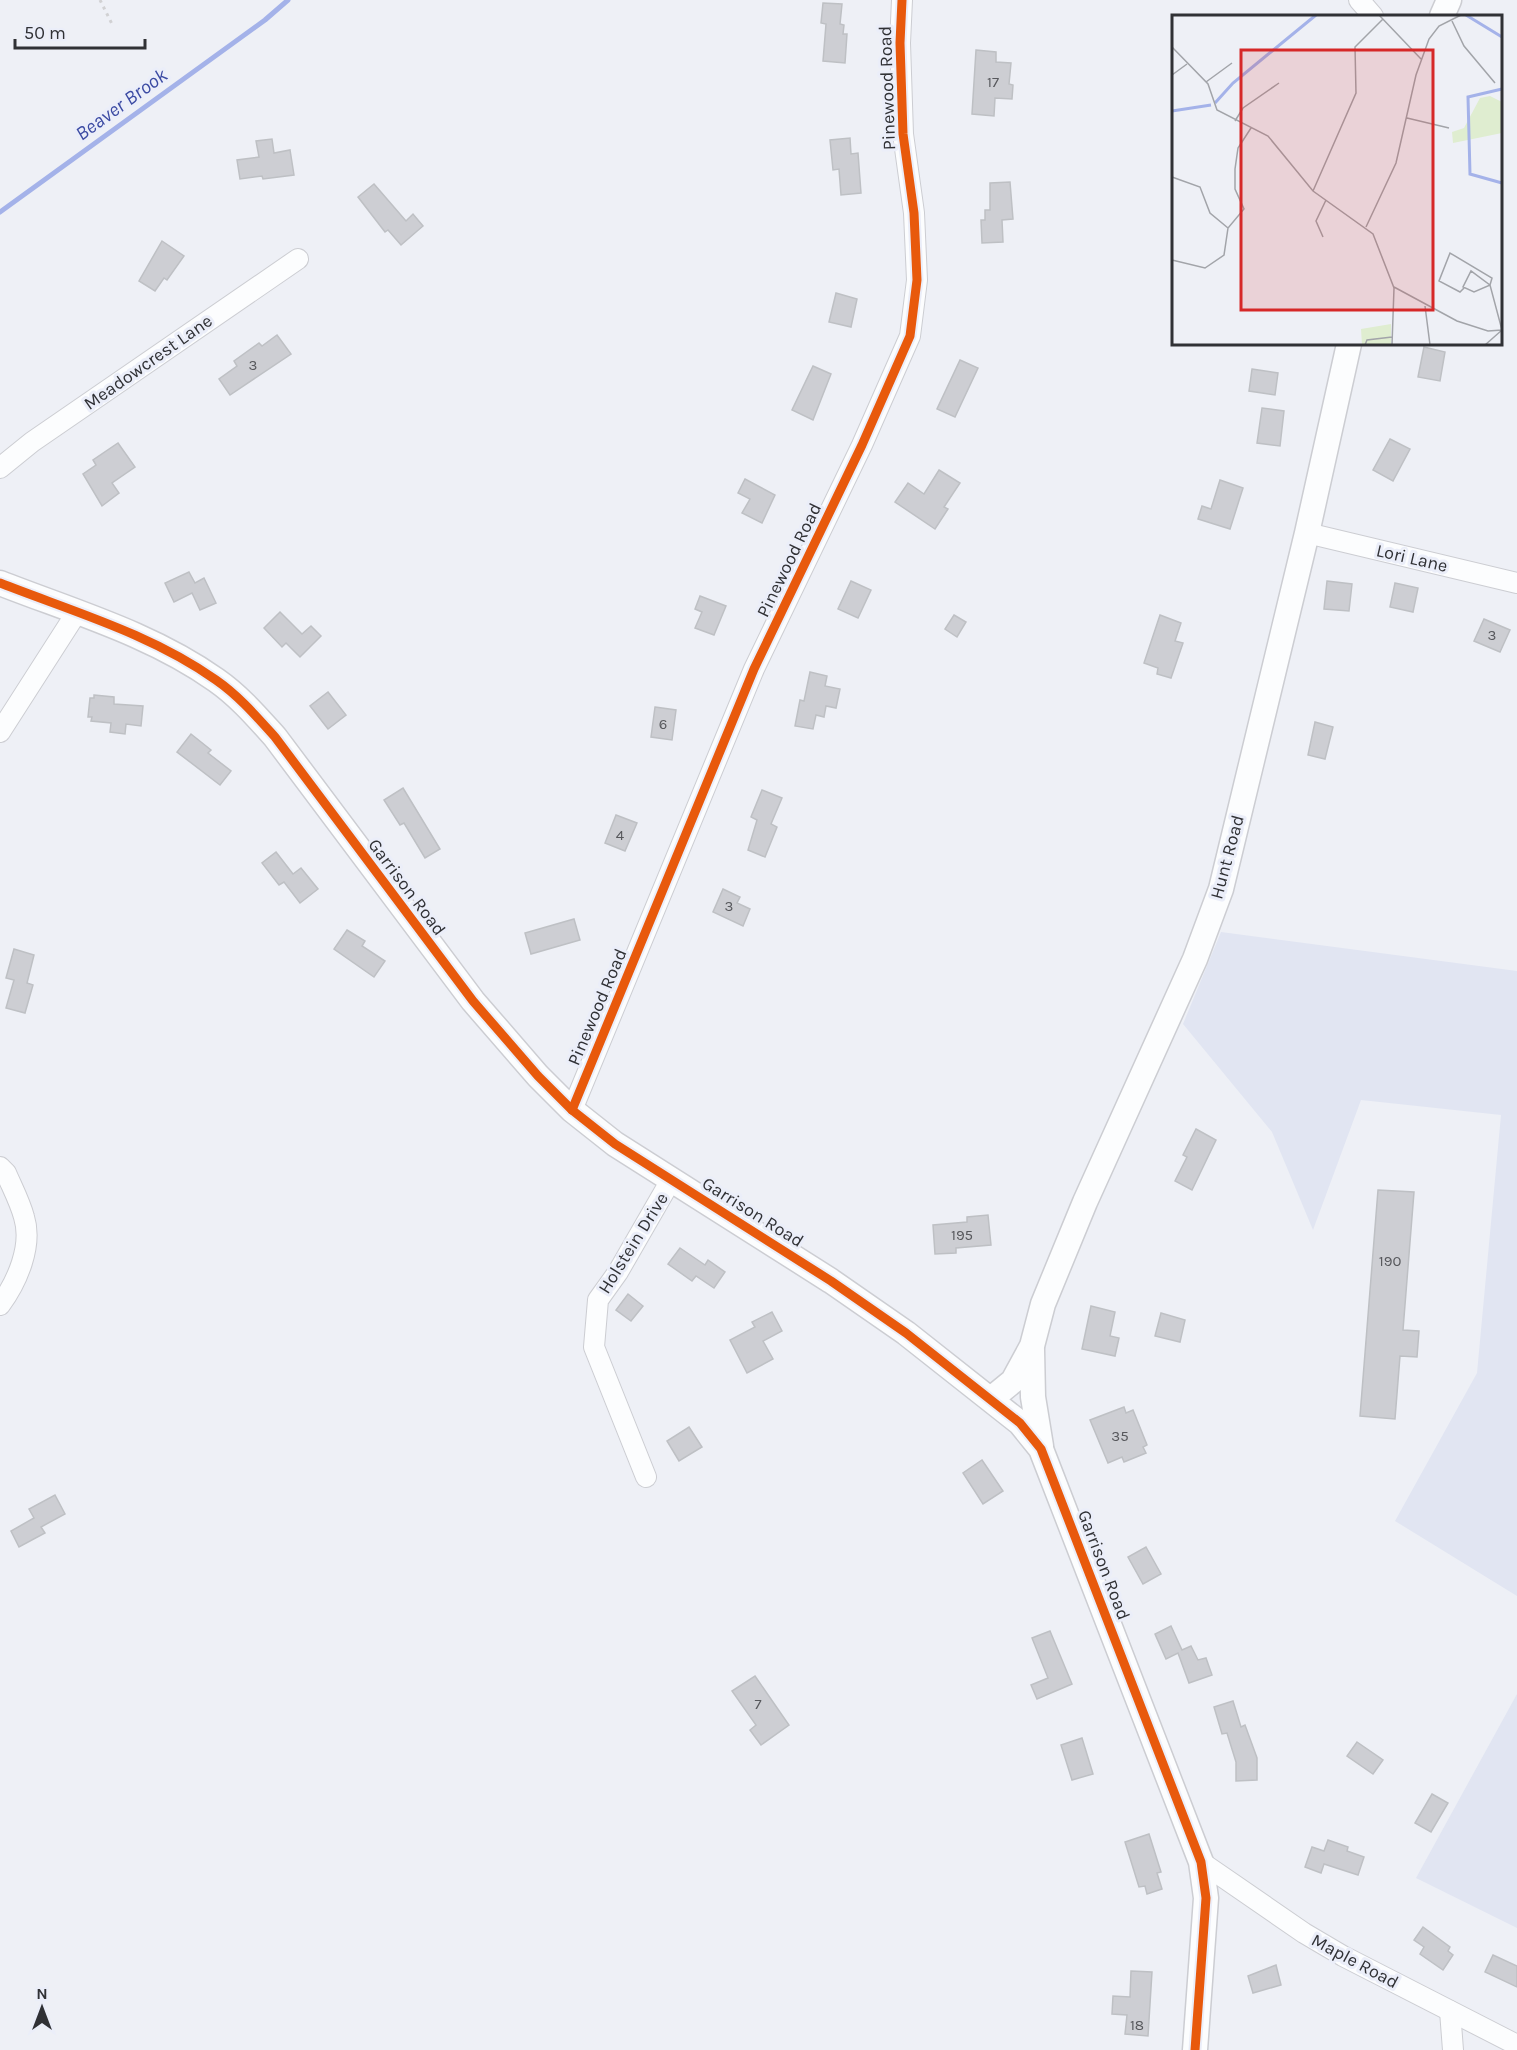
<svg xmlns="http://www.w3.org/2000/svg" width="1517" height="2050" font-family="Karla,sans-serif">
	<style>
		.built { fill: #e1e5f2 }
		.lines { fill: none; stroke-linecap: round; stroke-linejoin: round }
		.stream { stroke: #a4b2e9; stroke-width: 5 }
		.building { fill: #cdced3; stroke: #bec0c4; stroke-width: 1.5 }
		.minor-casing { stroke: #cccdd2; stroke-width: 22 }
		.tertiary-casing { stroke: #cccdd2; stroke-width: 27 }
		.path { stroke: #d1d1d3; stroke-width: 3; stroke-dasharray: 3 4.5; stroke-linecap: butt }
		.minor { stroke: #fcfdfe; stroke-width: 20 }
		.tertiary { stroke: #fcfdfe; stroke-width: 24 }
		.cycleway-casing { stroke: #ebeef9; stroke-width: 13 }
		.cycleway { stroke: #e8590c; stroke-width: 9 }
		.labels { text-anchor: middle; stroke-width: 6; stroke-linejoin: round; paint-order: stroke }
		.number-label { font-size: 15px; fill: #57585c }
		.street-label { font-size: 18px; fill: #303135; stroke: #ebeef9 }
		.water-label { font-size: 20px; font-style: italic; fill: #3c4ba3; stroke: #ebeef9 }
		.inset-river { fill: none; stroke: #a4b2e9; stroke-width: 3 }
		.inset-road { fill: none; stroke: #a2a4a9; stroke-width: 1.5 }
		.view { fill: #d62828; fill-opacity: 0.15; stroke: #d62828; stroke-width: 3 }
		.inset-edge { fill: none; stroke: #303135; stroke-width: 3 }
	</style>
	<rect width="100%" height="100%" fill="#eef0f6"/>
	<g class="built">
		<polygon points="1221,932 1517,971 1517,1596 1395,1521 1477,1373 1501,1115 1361,1100 1313,1230 1272,1132 1183,1024"/>
		<polygon points="1517,1694 1517,1928 1416,1878"/>
	</g>
	<g class="lines">
		<polyline class="stream" points="0,212 265,20 288,0"/>
	</g>
	<g class="building">
		<polygon points="823,3 842,4 840,24 844,25 843,34 847,34 845,63 823,61 826,24 821,23"/>
		<polygon points="976,50 996,52 996,62 1011,63 1009,84 1013,85 1012,99 995,98 994,116 972,114"/>
		<polygon points="850,138 851,154 858,153 861,193 841,195 839,169 833,170 830,140"/>
		<polygon points="272,139 274,153 290,150 294,175 263,179 262,176 240,179 237,160 259,157 256,141"/>
		<polygon points="1010,182 1013,219 1002,220 1003,242 982,243 981,220 985,220 985,210 990,210 990,183"/>
		<polygon points="374,184 406,221 413,214 423,226 401,245 388,230 385,232 358,197"/>
		<polygon points="162,241 184,256 167,280 164,278 155,291 139,281"/>
		<polygon points="836,293 857,299 851,327 829,322"/>
		<polygon points="277,335 291,354 230,395 219,379 237,366 234,361 259,343 262,346"/>
		<polygon points="1424,347 1445,352 1440,381 1418,377"/>
		<polygon points="960,360 978,368 955,417 937,409"/>
		<polygon points="813,366 831,374 813,420 792,410"/>
		<polygon points="1252,369 1278,373 1275,395 1249,391"/>
		<polygon points="1262,408 1284,411 1280,446 1257,443"/>
		<polygon points="1390,439 1410,449 1393,481 1373,470"/>
		<polygon points="118,443 135,467 112,483 119,493 102,506 83,474 96,465 93,460"/>
		<polygon points="939,470 960,483 944,507 948,509 935,529 895,502 908,483 924,494"/>
		<polygon points="745,479 775,495 762,523 742,513 750,499 738,493"/>
		<polygon points="1220,480 1243,488 1230,529 1198,519 1202,506 1211,509"/>
		<polygon points="189,572 195,583 204,578 216,603 200,610 192,593 174,602 165,583"/>
		<polygon points="851,581 871,590 858,618 838,609"/>
		<polygon points="1327,581 1352,584 1349,611 1324,609"/>
		<polygon points="1395,583 1418,588 1413,612 1390,607"/>
		<polygon points="700,596 726,606 714,635 695,628 702,612 695,609"/>
		<polygon points="280,612 302,634 311,626 321,636 300,657 286,643 282,647 264,628"/>
		<polygon points="954,615 966,622 957,637 945,629"/>
		<polygon points="1160,615 1181,623 1175,641 1183,643 1171,678 1157,674 1158,668 1144,663"/>
		<polygon points="1484,619 1510,630 1500,652 1474,641"/>
		<polygon points="810,672 827,676 825,686 840,689 836,708 826,706 824,717 816,715 813,729 795,726 800,700 804,701"/>
		<polygon points="328,692 346,715 328,729 310,706"/>
		<polygon points="94,695 114,697 114,704 143,706 141,726 126,724 125,734 110,732 111,723 91,721 92,717 88,717 90,698 94,698"/>
		<polygon points="655,707 676,710 672,740 651,737"/>
		<polygon points="1315,722 1333,727 1325,759 1308,755"/>
		<polygon points="191,734 211,750 208,753 231,771 220,785 177,752"/>
		<polygon points="403,788 440,849 425,858 404,823 400,825 384,800"/>
		<polygon points="762,790 782,798 771,824 777,827 765,857 748,850 757,820 751,817"/>
		<polygon points="616,815 637,823 625,851 605,843"/>
		<polygon points="276,852 293,874 301,868 318,889 300,903 284,882 279,885 262,863"/>
		<polygon points="723,889 740,897 737,903 750,909 743,926 713,912"/>
		<polygon points="574,919 580,940 531,954 525,933"/>
		<polygon points="347,930 365,941 362,946 385,961 374,977 334,949"/>
		<polygon points="14,949 34,955 27,983 33,985 25,1013 6,1008 14,980 6,978"/>
		<polygon points="1196,1129 1216,1140 1192,1190 1175,1181 1187,1157 1183,1155"/>
		<polygon points="1378,1190 1414,1192 1403,1330 1419,1331 1417,1357 1400,1356 1395,1419 1360,1416"/>
		<polygon points="988,1215 991,1245 956,1248 956,1253 935,1254 933,1225 967,1222 967,1217"/>
		<polygon points="680,1248 705,1265 708,1260 725,1272 714,1288 696,1276 692,1281 668,1264"/>
		<polygon points="628,1294 643,1306 631,1321 616,1310"/>
		<polygon points="1091,1306 1115,1312 1110,1336 1119,1338 1115,1356 1082,1349"/>
		<polygon points="772,1312 782,1331 763,1341 773,1359 747,1373 730,1340 755,1327 752,1322"/>
		<polygon points="1161,1313 1185,1320 1180,1342 1155,1336"/>
		<polygon points="1124,1407 1126,1413 1133,1410 1147,1445 1143,1447 1146,1453 1124,1462 1122,1457 1108,1463 1090,1420"/>
		<polygon points="689,1427 702,1447 679,1461 667,1441"/>
		<polygon points="982,1460 1003,1491 983,1504 963,1473"/>
		<polygon points="55,1495 65,1514 41,1527 45,1533 19,1547 11,1531 34,1518 29,1509"/>
		<polygon points="1146,1547 1161,1574 1143,1584 1128,1557"/>
		<polygon points="1171,1626 1182,1650 1191,1646 1198,1660 1206,1658 1212,1675 1189,1683 1178,1653 1166,1659 1155,1634"/>
		<polygon points="1050,1631 1072,1684 1037,1699 1031,1685 1048,1678 1032,1638"/>
		<polygon points="755,1676 789,1725 761,1745 750,1730 756,1725 732,1691"/>
		<polygon points="1233,1701 1241,1727 1245,1725 1257,1758 1257,1780 1236,1781 1236,1762 1227,1733 1222,1734 1214,1707"/>
		<polygon points="1082,1738 1093,1774 1072,1780 1061,1745"/>
		<polygon points="1357,1742 1383,1760 1373,1774 1347,1756"/>
		<polygon points="1432,1794 1448,1803 1431,1832 1415,1823"/>
		<polygon points="1149,1834 1161,1872 1157,1873 1162,1889 1147,1894 1145,1886 1139,1887 1125,1842"/>
		<polygon points="1328,1840 1348,1847 1347,1851 1364,1857 1358,1875 1324,1864 1321,1873 1305,1867 1312,1847 1324,1851"/>
		<polygon points="1423,1927 1450,1947 1448,1951 1453,1955 1443,1970 1420,1954 1424,1947 1414,1940"/>
		<polygon points="1493,1955 1517,1966 1517,1987 1485,1972"/>
		<polygon points="1276,1965 1281,1985 1253,1993 1248,1976"/>
		<polygon points="1131,1971 1152,1972 1148,2036 1125,2034 1127,2015 1112,2014 1113,1996 1130,1997"/>
	</g>
	<g class="lines">
		<g class="minor-casing">
			<g id="minor">
				<polyline points="1359,0 1373,16"/>
				<polyline points="0,468 32,442 298,259"/>
				<polyline points="1307,533 1517,583"/>
				<polyline points="0,732 77,612"/>
				<polyline points="572,1110 754,669 862,445 910,336 917,280 914,213 903,134 900,43 902,0"/>
				<path d="M0 1167 6 1173C12 1187 20 1202 24 1217 33 1246 17 1282 0 1305"/>
				<polyline points="646,1477 594,1347 598,1300 618,1272 671,1180"/>
				<polyline points="1201,1862 1304,1933 1343,1956 1517,2045"/>
				<polyline points="1450,2011 1453,2050"/>
			</g>
		</g>
		<g class="tertiary-casing">
			<g id="tertiary">
				<polyline points="1442,16 1449,0"/>
				<path d="M0 583C74 612 151 634 216 680 239 696 257 717 275 737L473 1001 538 1076 572 1110 615 1144 831 1281 906 1333 1020 1423 1041 1449 1201 1862 1206 1898 1195 2050"/>
				<polyline points="1032,1350 1033,1397 1041,1446"/>
				<polyline points="991,1399 1013,1381 1032,1346 1043,1304 1085,1202 1195,959 1221,889 1307,533 1349,344"/>
			</g>
		</g>
		<polyline class="path" points="100,0 112,24"/>
		<use href="#minor" class="minor"/>
		<use href="#tertiary" class="tertiary"/>
		<g class="cycleway-casing">
			<g id="cycleway">
				<path d="M0 583C74 612 151 634 216 680 239 696 257 717 275 737L473 1001 538 1076 572 1110 615 1144 831 1281 906 1333 1020 1423 1041 1449 1201 1862 1206 1898 1195 2050"/>
				<polyline points="572,1110 754,669 862,445 910,336 917,280 914,213 903,134 900,43 902,0"/>
			</g>
		</g>
		<use href="#cycleway" class="cycleway"/>
	</g>
	<g class="labels">
		<g class="number-label">
			<text x="993" y="87">17</text>
			<text x="253" y="370">3</text>
			<text x="1492" y="640">3</text>
			<text x="663" y="729">6</text>
			<text x="620" y="840">4</text>
			<text x="729" y="911">3</text>
			<text x="962" y="1240">195</text>
			<text x="1390" y="1266">190</text>
			<text x="1120" y="1441">35</text>
			<text x="758" y="1709">7</text>
			<text x="1137" y="2030">18</text>
		</g>
		<g class="street-label">
			<text transform="translate(887 88) rotate(-92)" y="6">Pinewood Road</text>
			<text transform="translate(148 362) rotate(-35)" y="6">Meadowcrest Lane</text>
			<text transform="translate(1412 558) rotate(13)" y="6">Lori Lane</text>
			<text transform="translate(789 560) rotate(-64)" y="6">Pinewood Road</text>
			<text transform="translate(1227 857) rotate(-75)" y="6">Hunt Road</text>
			<text transform="translate(407 887) rotate(53)" y="6">Garrison Road</text>
			<text transform="translate(597 1007) rotate(-67)" y="6">Pinewood Road</text>
			<text transform="translate(753 1212) rotate(32)" y="6">Garrison Road</text>
			<text transform="translate(633 1243) rotate(-58)" y="6">Holstein Drive</text>
			<text transform="translate(1104 1565) rotate(69)" y="6">Garrison Road</text>
			<text transform="translate(1355 1961) rotate(28)" y="6">Maple Road</text>
		</g>
		<g class="water-label">
			<text transform="translate(121 104) rotate(-36)" y="7">Beaver Brook</text>
		</g>
	</g>
	<g transform="translate(1172 15)">
		<rect width="330" height="330" fill="#eef0f6"/>
		<path d="M318 81 330 87V118L281 128 280 117 292 113 308 83ZM219 309V330H190L189 314Z" fill="#dfedd0"/>
		<path class="inset-river" d="M294 0 330 22M330 74 296 82 298 159 330 168M43 88 61 68 144 0M0 96 39 90"/>
		<path class="inset-road" d="M207 0 249 44M280 6 292 31 323 68M0 32 36 69 45 95 96 121 141 176 201 219 222 273 220 330M0 60 15 49M34 67 60 48M235 103 277 113M63 106 71 93 107 68M0 162 28 172 38 198 56 213M141 176 184 78 183 32 211 4M194 212 224 148 244 60 257 24 267 11 289 0M151 222 144 206 154 185M0 245 33 253 52 240 56 213 72 194 63 174V154L66 133 79 113M222 272 285 306 316 316 330 315 318 270 302 277 291 272 299 256 318 270 320 263 278 238 267 266 288 277 292 273M253 291 258 330M193 330 195 325 220 322M313 330 330 315"/>
		<path class="view" d="M69 35H261V295H69Z"/>
		<rect width="330" height="330" class="inset-edge"/>
	</g>
	<g transform="translate(42 2008)" stroke="#ebeef9" stroke-width="4.5" paint-order="stroke">
	<path d="M0-4.5L10 22L0 15L-10 22Z" fill="#303135"/>
	<text y="-9" font-size="16" font-weight="bold" text-anchor="middle" fill="#303135">N</text>
	</g>
	<path d="M15 39v9h130v-9" fill="none" stroke="#303135" stroke-width="3"/>
	<text x="24" y="39" font-size="18" fill="#303135" stroke="#ebeef9" stroke-width="4.5" paint-order="stroke">50 m</text>
</svg>
